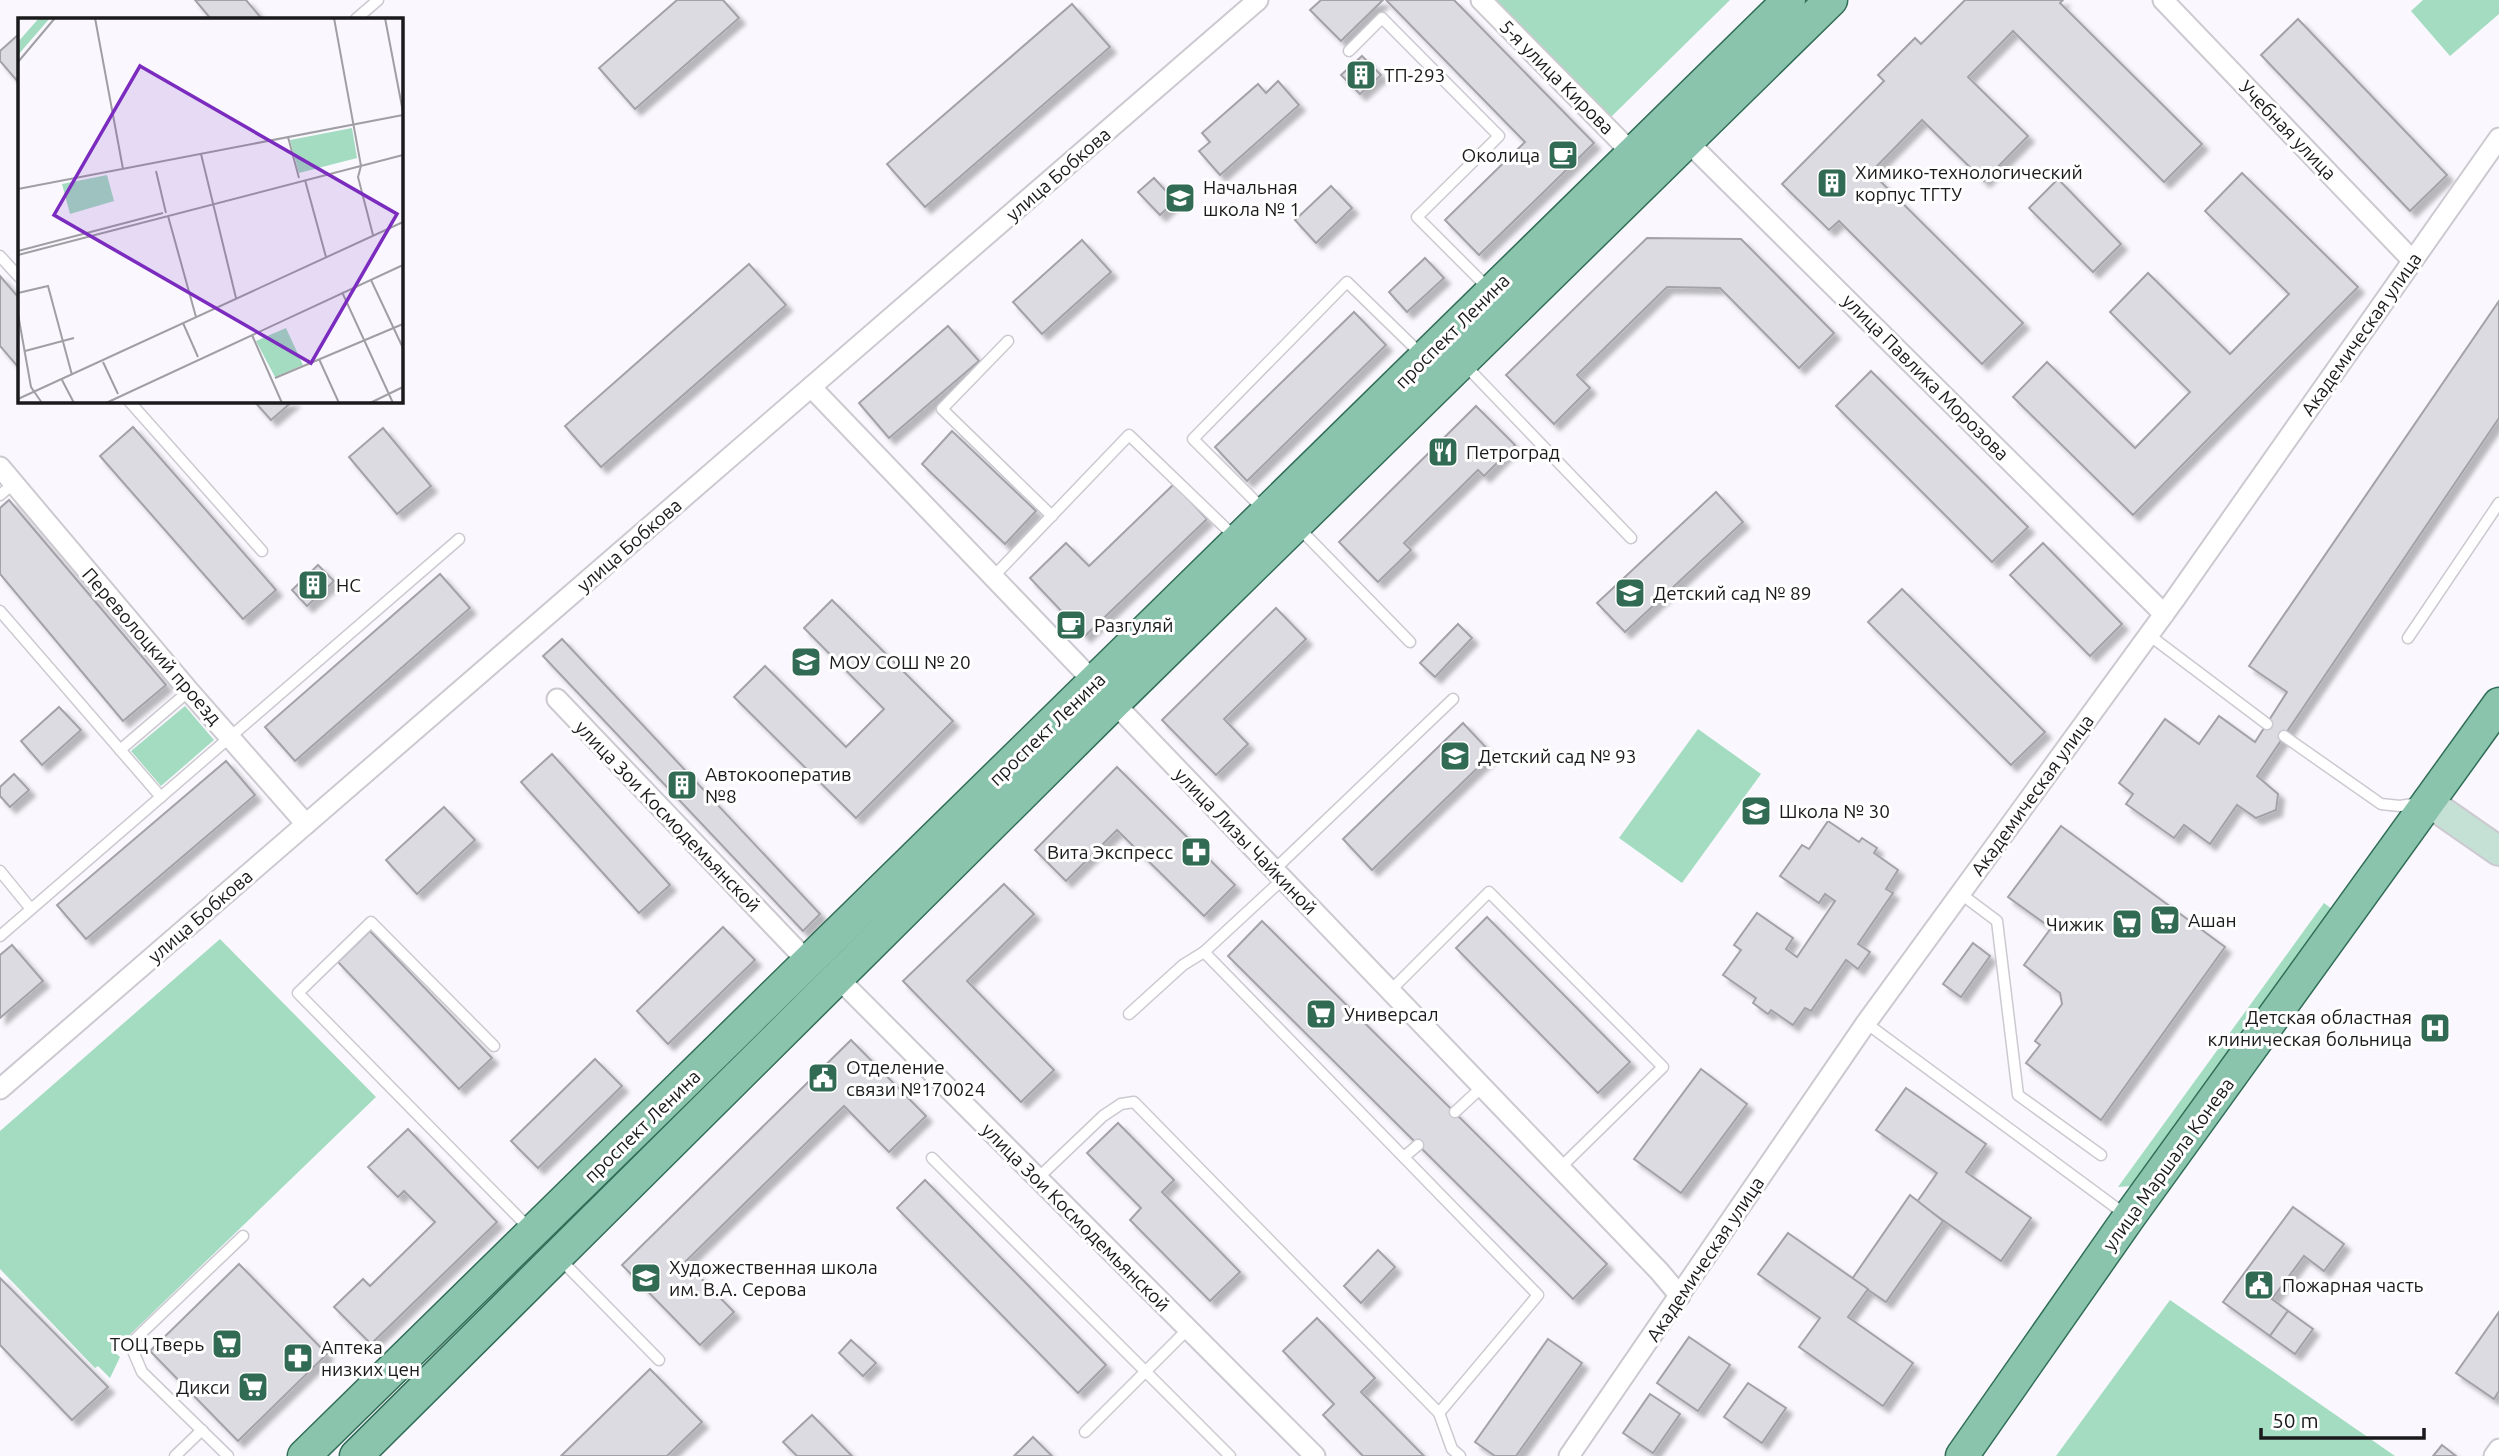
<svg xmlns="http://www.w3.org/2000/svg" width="2499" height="1456" font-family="Ubuntu,sans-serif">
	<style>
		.green { fill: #a4dcc1 }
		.building { fill: #dddbe2; stroke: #a4a2a9; stroke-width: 2; filter: url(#shadow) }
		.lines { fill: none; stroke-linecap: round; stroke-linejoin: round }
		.service-casing { stroke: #ccc9d0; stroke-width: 13 }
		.minor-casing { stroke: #ccc9d0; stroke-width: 23 }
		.secondary-casing { stroke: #ccc9d0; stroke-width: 32 }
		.primary-casing { stroke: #316e57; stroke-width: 35 }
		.service { stroke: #fff; stroke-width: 10 }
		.minor { stroke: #fff; stroke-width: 19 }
		.secondary { stroke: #c5e1d6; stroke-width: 28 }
		.primary { stroke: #8bc4ad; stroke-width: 32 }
		.labels { text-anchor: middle; stroke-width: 6; stroke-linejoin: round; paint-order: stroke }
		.poi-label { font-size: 19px; fill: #1a1a1c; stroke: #fff; text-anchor: start }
		.street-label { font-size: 19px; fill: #1a1a1c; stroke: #fff }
		.inset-road { fill: none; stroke: #a09fa4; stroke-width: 2 }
		.view { fill: #7b2cbf; fill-opacity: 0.15; stroke: #7b2cbf; stroke-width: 3.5 }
		.inset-edge { fill: none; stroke: #1a1a1c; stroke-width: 3.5 }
	</style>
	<defs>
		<filter id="shadow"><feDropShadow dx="6" dy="6" stdDeviation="2" flood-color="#0004"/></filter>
	</defs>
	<rect width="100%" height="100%" fill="#faf8fe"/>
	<g class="green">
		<polygon points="1495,0 1730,0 1610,118"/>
		<polygon points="2423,0 2499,0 2499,14 2450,56 2411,11"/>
		<polygon points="185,706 214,740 161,786 131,751"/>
		<polygon points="1698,729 1761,774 1682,883 1619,838"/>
		<polygon points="2324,903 2332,909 2131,1186 2118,1187"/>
		<polygon points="220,939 376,1097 113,1351 120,1357 110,1378 98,1366 95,1368 0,1269 0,1131"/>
		<polygon points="2170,1300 2395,1456 2056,1456"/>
	</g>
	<g class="building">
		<polygon points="195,0 246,0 262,19 211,19"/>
		<polygon points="677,0 723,0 739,18 635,109 599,68"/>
		<polygon points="1321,0 1383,0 1341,41 1310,10"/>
		<polygon points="1386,0 1454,0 1594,143 1479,255 1445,220 1525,142"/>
		<polygon points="1965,0 2063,0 2060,3 2202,144 2164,182 2013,31 1968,77 2028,136 1984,181 1922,120 1871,172 2023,323 1982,364 1839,221 1829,230 1782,184 1884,81 1878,75 1915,38 1921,44"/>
		<polygon points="1072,4 1110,47 925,207 887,164"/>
		<polygon points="2298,19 2447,175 2410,211 2261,55"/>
		<polygon points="19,34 19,83 0,61 0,51"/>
		<polygon points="1362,56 1381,75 1360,94 1341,75"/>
		<polygon points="1278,81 1299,105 1220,175 1199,151 1210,142 1202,133 1258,84 1266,93"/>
		<polygon points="2242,173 2358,287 2133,515 2013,397 2047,362 2135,448 2190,392 2110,312 2148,273 2230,354 2289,294 2205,211"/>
		<polygon points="1154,178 1175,201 1160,215 1138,192"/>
		<polygon points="2058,179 2121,244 2093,272 2029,208"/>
		<polygon points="1331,186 1352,208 1316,243 1295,220"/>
		<polygon points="1647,238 1741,239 1834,333 1799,368 1720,288 1667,287 1577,375 1590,388 1554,424 1506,375"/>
		<polygon points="1082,240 1111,272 1042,334 1013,302"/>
		<polygon points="1425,258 1444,278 1407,312 1389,292"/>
		<polygon points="749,264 786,305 601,467 565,426"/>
		<polygon points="0,276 19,298 19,368 0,346"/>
		<polygon points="2499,301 2499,418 2257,776 2278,794 2276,810 2256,818 2237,805 2210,844 2184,825 2174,838 2126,804 2133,794 2119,783 2165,719 2199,744 2219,716 2255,742 2287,692 2249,666"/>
		<polygon points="1354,312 1386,345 1247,481 1215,447"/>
		<polygon points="948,326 979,361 889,438 859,403"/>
		<polygon points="1871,371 2028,527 1992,562 1836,406"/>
		<polygon points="254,401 293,401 271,420"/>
		<polygon points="1476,406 1515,445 1484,476 1478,470 1404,543 1411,550 1378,582 1339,542"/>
		<polygon points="133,427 276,590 243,619 100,456"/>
		<polygon points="383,428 431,486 397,514 349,457"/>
		<polygon points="952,431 1036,511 1005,544 922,464"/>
		<polygon points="1174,484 1207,519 1085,636 1030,578 1066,543 1089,566"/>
		<polygon points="1716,492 1743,522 1625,632 1597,603"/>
		<polygon points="9,500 166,685 123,721 0,574 0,508"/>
		<polygon points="2043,543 2122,624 2090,656 2010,575"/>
		<polygon points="318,565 334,581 307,606 292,590"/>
		<polygon points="440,574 470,608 295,761 265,727"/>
		<polygon points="1902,589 2045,732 2011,765 1868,622"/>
		<polygon points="832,600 953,721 856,818 734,697 765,666 846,747 884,709 804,628"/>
		<polygon points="1276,608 1306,639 1224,719 1248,744 1216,775 1162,720"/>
		<polygon points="1458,624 1472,638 1435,677 1420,663"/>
		<polygon points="562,639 820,914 803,931 543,656"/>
		<polygon points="59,707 81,730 42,765 21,741"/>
		<polygon points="1463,723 1492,754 1372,870 1343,839"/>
		<polygon points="552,754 670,885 639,913 521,782"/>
		<polygon points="226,761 255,795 86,939 57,905"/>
		<polygon points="1117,767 1235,885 1204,916 1117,830 1066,881 1035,850"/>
		<polygon points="14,774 29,790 10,807 0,796 0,787"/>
		<polygon points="444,807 475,840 417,894 386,860"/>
		<polygon points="1828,821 1859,842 1862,838 1877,848 1874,853 1898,870 1886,889 1893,893 1858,944 1870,952 1858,969 1846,960 1811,1011 1805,1008 1793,1025 1771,1010 1768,1014 1753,1003 1756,998 1723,975 1741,950 1734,945 1757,913 1793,938 1786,949 1797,957 1835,901 1825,894 1819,903 1780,876 1802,845 1809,849"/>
		<polygon points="2061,826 2225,947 2101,1120 2026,1063 2040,1045 2035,1041 2062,1004 2060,993 2024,965 2051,928 2008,897"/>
		<polygon points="1004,884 1034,914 967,981 1054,1070 1021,1102 903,981"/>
		<polygon points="1487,917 1630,1062 1598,1093 1456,948"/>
		<polygon points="1262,921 1607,1264 1573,1299 1228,956"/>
		<polygon points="723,927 755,960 668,1044 637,1011"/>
		<polygon points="370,931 492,1058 459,1089 338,962"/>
		<polygon points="1973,943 1990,956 1961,997 1943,984"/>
		<polygon points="12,945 43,981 0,1018 0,955"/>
		<polygon points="851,1040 926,1116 889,1152 844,1106 685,1262 734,1312 700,1345 622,1265"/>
		<polygon points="595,1059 622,1086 538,1168 511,1141"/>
		<polygon points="1701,1069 1747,1104 1681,1193 1634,1159"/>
		<polygon points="1906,1088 1986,1144 1966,1172 2031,1218 2001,1261 1917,1202 1937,1173 1876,1130"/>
		<polygon points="1118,1123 1174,1180 1162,1192 1240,1272 1210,1301 1130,1220 1141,1208 1087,1153"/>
		<polygon points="408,1129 497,1222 371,1344 334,1307 363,1279 370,1286 435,1222 404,1191 398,1197 368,1167"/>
		<polygon points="925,1180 1106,1365 1078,1393 897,1208"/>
		<polygon points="1910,1195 1943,1221 1886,1302 1852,1279"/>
		<polygon points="2293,1207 2344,1244 2324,1271 2304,1256 2272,1299 2288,1311 2270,1336 2223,1302"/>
		<polygon points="1788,1233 1868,1289 1848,1317 1913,1363 1883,1406 1799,1347 1820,1318 1758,1274"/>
		<polygon points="1378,1250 1395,1267 1361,1303 1344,1286"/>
		<polygon points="239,1264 327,1354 238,1441 150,1351"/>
		<polygon points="0,1278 108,1387 72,1420 0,1345"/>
		<polygon points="2288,1311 2313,1329 2295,1354 2270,1336"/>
		<polygon points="2499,1312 2499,1391 2494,1399 2456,1373"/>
		<polygon points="1317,1318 1375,1378 1361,1392 1424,1456 1363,1456 1323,1415 1334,1404 1283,1351"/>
		<polygon points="1689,1337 1730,1365 1698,1411 1657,1383"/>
		<polygon points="1548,1339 1582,1363 1516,1456 1495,1456 1475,1442"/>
		<polygon points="851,1340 876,1363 863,1376 839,1353"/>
		<polygon points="650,1369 702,1422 667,1456 561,1456"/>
		<polygon points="1748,1383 1786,1408 1762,1443 1724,1417"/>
		<polygon points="1650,1394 1680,1414 1653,1453 1623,1433"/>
		<polygon points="812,1415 852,1456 797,1456 783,1442"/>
		<polygon points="1033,1437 1052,1456 1014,1456"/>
		<polygon points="2442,1445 2456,1456 2433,1456"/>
	</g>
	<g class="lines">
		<g class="service-casing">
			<g id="service">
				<polyline points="356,19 378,0"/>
				<polyline points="1349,51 1382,18 1499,136 1417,217 1489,289"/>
				<polyline points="0,256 19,277"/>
				<polyline points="1008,341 942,409 1052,516"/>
				<polyline points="1465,365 1631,538"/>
				<polyline points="129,401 262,551"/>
				<polyline points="0,495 14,483"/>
				<polyline points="1264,510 1193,439 1347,282 1422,355"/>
				<polyline points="1298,527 1410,642"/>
				<polyline points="993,577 1129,435 1236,538"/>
				<polyline points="0,611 161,797"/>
				<polyline points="2149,635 2267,724"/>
				<polyline points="2408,638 2499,503"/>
				<polyline points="2284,736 2381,804 2400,806 2419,803"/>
				<polyline points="120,750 189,691"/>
				<polyline points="1274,870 1453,699"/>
				<polyline points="0,871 31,909"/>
				<polyline points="1283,879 1204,952 1538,1295 1439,1413"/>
				<polyline points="1961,894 1997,921 2018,1095 2101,1155"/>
				<polyline points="0,936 459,539"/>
				<polyline points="1390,991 1489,892 1663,1067 1560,1168"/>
				<polyline points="1129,1014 1183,965 1204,952"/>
				<polyline points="1866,1023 2126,1215"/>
				<polyline points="494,1046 371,922 298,993 530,1229"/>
				<polyline points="1455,1112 1482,1087"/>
				<polyline points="1404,1157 1418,1145"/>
				<polyline points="932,1158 1230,1456"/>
				<polyline points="1038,1178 1103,1116 1121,1104 1134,1102 1439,1413 1452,1449 1460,1456"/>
				<polyline points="561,1260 659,1360"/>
				<polyline points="1085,1432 1188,1329"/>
				<polyline points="175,1456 202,1430"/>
				<polyline points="228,1456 142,1372 130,1344 243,1236"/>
			</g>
		</g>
		<g class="minor-casing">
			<g id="minor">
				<polyline points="1481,0 1633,154"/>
				<polyline points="2163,0 2412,260"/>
				<polyline points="1687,141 2164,614"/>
				<polyline points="811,387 1659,1271 1680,1296"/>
				<polyline points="0,467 189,691 306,824"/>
				<polyline points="557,699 809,963"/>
				<polyline points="837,977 1315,1456"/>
				<polyline points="0,1089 1258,0"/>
				<polyline points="1569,1456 1866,1023 2175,599 2499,138"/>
				<polyline points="2494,1456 2499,1449"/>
			</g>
		</g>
		<g class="secondary-casing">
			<polyline id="secondary" points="2427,801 2499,851"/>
		</g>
		<g class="primary-casing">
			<g id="primary">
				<polyline points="304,1456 1789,0"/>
				<polyline points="356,1456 1114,703 1831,0"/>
				<polyline points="1962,1456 2129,1217 2499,704"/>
			</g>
		</g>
		<use href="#service" class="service"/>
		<use href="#minor" class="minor"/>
		<use href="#secondary" class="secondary"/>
		<use href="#primary" class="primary"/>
	</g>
	<defs>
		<g id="building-square" transform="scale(1.575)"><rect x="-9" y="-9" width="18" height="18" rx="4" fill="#326b53" stroke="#fff"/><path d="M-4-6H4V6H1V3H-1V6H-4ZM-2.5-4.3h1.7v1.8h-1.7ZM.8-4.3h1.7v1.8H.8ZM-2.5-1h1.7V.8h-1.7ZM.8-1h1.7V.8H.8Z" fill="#fff"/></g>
		<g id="cafe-square" transform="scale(1.575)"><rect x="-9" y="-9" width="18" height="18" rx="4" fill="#326b53" stroke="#fff"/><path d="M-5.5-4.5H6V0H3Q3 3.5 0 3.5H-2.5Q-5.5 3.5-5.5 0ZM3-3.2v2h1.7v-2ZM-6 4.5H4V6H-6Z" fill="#fff"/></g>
		<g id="school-square" transform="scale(1.575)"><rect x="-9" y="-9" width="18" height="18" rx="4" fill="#326b53" stroke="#fff"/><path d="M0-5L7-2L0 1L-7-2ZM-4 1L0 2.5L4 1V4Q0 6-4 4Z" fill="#fff"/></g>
		<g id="restaurant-square" transform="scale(1.575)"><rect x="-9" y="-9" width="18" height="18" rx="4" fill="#326b53" stroke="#fff"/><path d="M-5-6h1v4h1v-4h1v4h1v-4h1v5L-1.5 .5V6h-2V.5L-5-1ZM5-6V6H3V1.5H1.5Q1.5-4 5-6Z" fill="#fff"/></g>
		<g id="pharmacy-square" transform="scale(1.575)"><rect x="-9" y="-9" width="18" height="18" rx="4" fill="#326b53" stroke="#fff"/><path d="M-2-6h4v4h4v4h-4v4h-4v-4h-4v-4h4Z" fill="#fff"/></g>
		<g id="supermarket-square" transform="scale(1.575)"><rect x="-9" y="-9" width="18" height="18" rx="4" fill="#326b53" stroke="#fff"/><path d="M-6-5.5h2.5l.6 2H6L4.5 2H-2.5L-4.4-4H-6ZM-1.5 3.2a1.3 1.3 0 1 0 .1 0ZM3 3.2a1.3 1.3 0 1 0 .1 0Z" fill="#fff"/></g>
		<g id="hospital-square" transform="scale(1.575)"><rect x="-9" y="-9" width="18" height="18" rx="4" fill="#326b53" stroke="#fff"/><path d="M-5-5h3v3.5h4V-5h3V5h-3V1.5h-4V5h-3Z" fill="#fff"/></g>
		<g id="civic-square" transform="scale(1.575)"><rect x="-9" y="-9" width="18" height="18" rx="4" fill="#326b53" stroke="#fff"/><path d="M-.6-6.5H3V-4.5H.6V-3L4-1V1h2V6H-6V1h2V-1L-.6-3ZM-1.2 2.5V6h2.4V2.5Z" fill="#fff"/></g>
	</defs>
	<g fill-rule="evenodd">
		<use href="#building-square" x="1361" y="75"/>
		<use href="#cafe-square" x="1563" y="155"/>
		<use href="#building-square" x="1832" y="183"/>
		<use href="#school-square" x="1180" y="198"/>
		<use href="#restaurant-square" x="1443" y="452"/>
		<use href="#building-square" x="313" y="585"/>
		<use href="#school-square" x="1630" y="593"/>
		<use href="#cafe-square" x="1071" y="625"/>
		<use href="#school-square" x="806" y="662"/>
		<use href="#school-square" x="1455" y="756"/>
		<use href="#building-square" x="682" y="785"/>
		<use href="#school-square" x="1756" y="811"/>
		<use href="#pharmacy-square" x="1196" y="852"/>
		<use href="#supermarket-square" x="2165" y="920"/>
		<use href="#supermarket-square" x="2127" y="924"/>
		<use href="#supermarket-square" x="1321" y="1014"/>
		<use href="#hospital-square" x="2435" y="1028"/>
		<use href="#civic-square" x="823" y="1078"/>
		<use href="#school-square" x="646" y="1278"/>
		<use href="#civic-square" x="2259" y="1285"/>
		<use href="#supermarket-square" x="227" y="1344"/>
		<use href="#pharmacy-square" x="298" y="1358"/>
		<use href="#supermarket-square" x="253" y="1387"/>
	</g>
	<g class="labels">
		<g class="poi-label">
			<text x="1384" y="82">ТП-293</text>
			<text x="1540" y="162" text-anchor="end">Околица</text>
			<text x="1855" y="179">Химико-технологический<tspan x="1855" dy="22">корпус ТГТУ</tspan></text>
			<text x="1203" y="194">Начальная<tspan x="1203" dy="22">школа № 1</tspan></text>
			<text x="1466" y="459">Петроград</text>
			<text x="336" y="592">НС</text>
			<text x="1653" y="600">Детский сад № 89</text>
			<text x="1094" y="632">Разгуляй</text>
			<text x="829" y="669">МОУ СОШ № 20</text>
			<text x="1478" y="763">Детский сад № 93</text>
			<text x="705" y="781">Автокооператив<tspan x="705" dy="22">№8</tspan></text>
			<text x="1779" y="818">Школа № 30</text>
			<text x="1173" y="859" text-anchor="end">Вита Экспресс</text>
			<text x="2188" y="927">Ашан</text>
			<text x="2104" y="931" text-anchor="end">Чижик</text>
			<text x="1344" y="1021">Универсал</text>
			<text x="2412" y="1024" text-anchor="end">Детская областная<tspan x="2412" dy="22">клиническая больница</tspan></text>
			<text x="846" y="1074">Отделение<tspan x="846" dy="22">связи №170024</tspan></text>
			<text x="669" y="1274">Художественная школа<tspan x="669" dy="22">им. В.А. Серова</tspan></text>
			<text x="2282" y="1292">Пожарная часть</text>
			<text x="204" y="1351" text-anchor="end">ТОЦ Тверь</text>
			<text x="321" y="1354">Аптека<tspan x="321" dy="22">низких цен</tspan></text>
			<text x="230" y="1394" text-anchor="end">Дикси</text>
		</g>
		<g class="street-label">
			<text transform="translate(1557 77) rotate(45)" y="7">5-я улица Кирова</text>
			<text transform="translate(2288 130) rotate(46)" y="7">Учебная улица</text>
			<text transform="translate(1058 174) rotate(-41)" y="7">улица Бобкова</text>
			<text transform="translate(1452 331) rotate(-45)" y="7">проспект Ленина</text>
			<text transform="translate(2361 334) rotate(-55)" y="7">Академическая улица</text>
			<text transform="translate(1926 377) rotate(45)" y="7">улица Павлика Морозова</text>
			<text transform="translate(629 545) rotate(-41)" y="7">улица Бобкова</text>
			<text transform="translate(152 646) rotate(49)" y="7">Переволоцкий проезд</text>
			<text transform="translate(1047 729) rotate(-44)" y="7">проспект Ленина</text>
			<text transform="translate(2032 795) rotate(-54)" y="7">Академическая улица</text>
			<text transform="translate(668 816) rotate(46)" y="7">улица Зои Космодемьянской</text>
			<text transform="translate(1246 841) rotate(46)" y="7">улица Лизы Чайкиной</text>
			<text transform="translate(200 916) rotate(-41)" y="7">улица Бобкова</text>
			<text transform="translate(642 1126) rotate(-44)" y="7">проспект Ленина</text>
			<text transform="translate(2168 1164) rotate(-54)" y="7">улица Маршала Конева</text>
			<text transform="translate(1076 1217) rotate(45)" y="7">улица Зои Космодемьянской</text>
			<text transform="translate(1705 1259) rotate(-56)" y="7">Академическая улица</text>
		</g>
	</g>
	<g transform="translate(18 18)">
		<rect width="385" height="385" fill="#faf8fe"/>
		<path d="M21 0H32L0 37V24ZM334 110 339 140 281 155 272 122ZM89 157 96 183 52 196 44 166ZM268 310 285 347 257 359 238 323Z" fill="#a4dcc1"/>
		<path class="inset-road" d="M77 0 105 151M316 0 343 148 340 159 355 217M367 0 385 94M0 44 37 0M270 119 281 160M183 136 218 280M138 153 148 195M287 162 308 239M0 171 385 97M150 198 178 299M0 233 145 195M0 237 385 137M353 262 385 330M324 274 375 385M0 275 30 268 54 357M0 296 13 369 24 385M165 305 180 339M234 317 264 385M7 333 56 320M301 341 321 385M85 344 100 376M257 360 385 306M44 362 56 385M0 381 385 204M88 385 385 247M352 385 385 369"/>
		<path class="view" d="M122 48 379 196 293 345 36 197Z"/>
		<rect width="385" height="385" class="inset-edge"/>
	</g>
	<path d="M2261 1428v10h163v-10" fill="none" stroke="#1a1a1c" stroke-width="3.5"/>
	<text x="2272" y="1428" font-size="21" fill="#1a1a1c" stroke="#ffffff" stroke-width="5" paint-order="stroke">50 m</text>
</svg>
